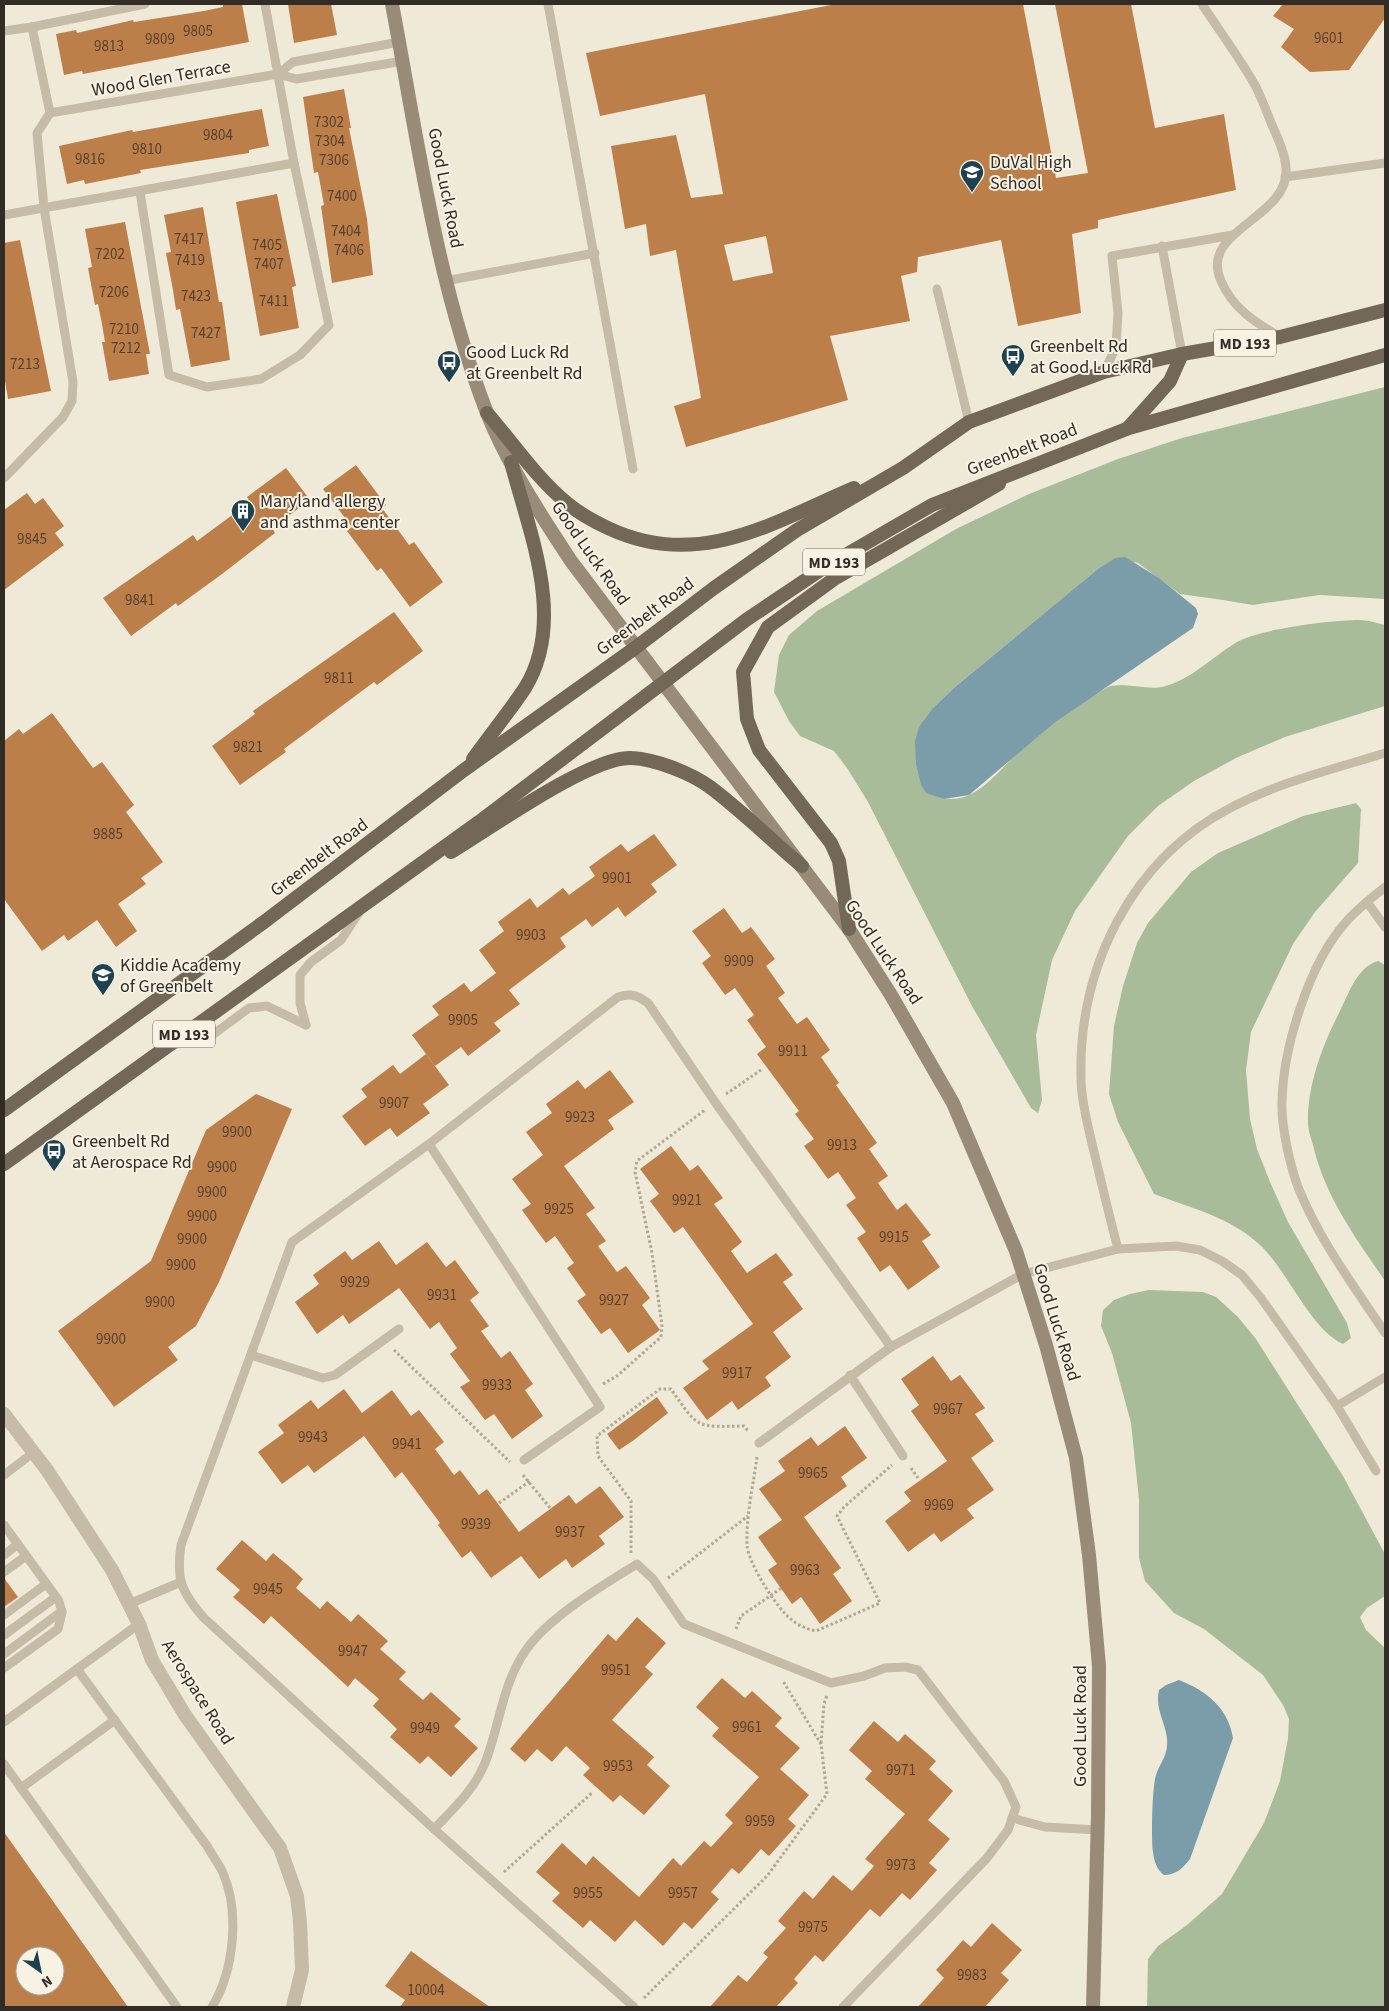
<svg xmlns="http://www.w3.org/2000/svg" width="1389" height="2011" font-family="'Source Sans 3',sans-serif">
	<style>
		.green { fill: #a9bc9a }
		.water { fill: #7a9da9 }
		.building { fill: #bc7f49; fill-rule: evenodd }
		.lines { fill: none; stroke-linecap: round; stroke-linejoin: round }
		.path { stroke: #b1a690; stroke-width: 3; stroke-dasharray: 2.5 2.5; stroke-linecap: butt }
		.service { stroke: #c5bba6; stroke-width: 9 }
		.minor { stroke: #c5bba6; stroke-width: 14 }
		.secondary { stroke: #998b77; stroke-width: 14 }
		.primary { stroke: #736758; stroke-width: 14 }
		.labels { text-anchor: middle; stroke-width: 4; stroke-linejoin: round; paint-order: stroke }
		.number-label { font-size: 15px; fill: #54412f }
		.shield { fill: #f7f2e4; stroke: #6d675f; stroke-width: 1 }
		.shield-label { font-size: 16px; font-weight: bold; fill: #322c26 }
		.street-label { font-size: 18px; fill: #322c26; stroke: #f7f2e4 }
		.poi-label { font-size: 18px; fill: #322c26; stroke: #f7f2e4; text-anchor: start }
	</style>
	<rect width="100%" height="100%" fill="#efe9d8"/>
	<g class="green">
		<path d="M1385 387V599L1319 595 1253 605 1223 600 1180 594 1138 563 1115 558 1099 568 955 687 933 708 921 785C931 799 953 803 969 795 988 787 1009 760 1026 745 1049 724 1078 704 1106 688 1117 681 1147 690 1162 687 1191 680 1212 657 1237 642 1260 629 1331 620 1359 620 1368 620 1377 623 1385 625V706L1285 737 1236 758 1194 781 1158 806 1128 836 1075 911 1052 960 1036 1035 1042 1100 1038 1113 1031 1108 972 1006 868 802 847 768 834 751 800 736 789 721 774 692 779 655 789 635 817 611 956 529 1029 494 1118 459 1182 438Z"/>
		<path d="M1356 803 1361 809 1358 863 1315 912 1293 944 1251 1032 1246 1070 1250 1119 1257 1149 1270 1182 1288 1222 1347 1323 1351 1338 1343 1344C1310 1329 1288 1271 1260 1245 1230 1217 1191 1208 1154 1194L1118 1122 1109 1094 1114 1026 1123 986 1137 943 1148 923 1191 872 1218 853 1303 816Z"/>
		<path d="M1378 961 1385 965V1281C1356 1238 1325 1197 1313 1145 1311 1138 1308 1130 1308 1123 1307 1085 1323 1044 1340 1011 1349 993 1357 967 1378 961Z"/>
		<polygon points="1149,1290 1203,1292 1216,1297 1238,1317 1256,1339 1343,1476 1385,1554 1385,1596 1367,1608 1360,1617 1366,1630 1385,1648 1385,2007 1147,2007 1148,1959 1158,1946 1187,1925 1222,1894 1264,1823 1280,1781 1288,1738 1289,1719 1283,1705 1263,1675 1204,1629 1174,1613 1145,1581 1139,1558 1139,1500 1131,1423 1112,1353 1101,1326 1103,1310 1114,1300 1130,1294"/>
	</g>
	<g class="water">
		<polygon points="1125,557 1159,578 1196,608 1198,614 1193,628 1054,723 969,795 944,799 926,793 921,785 916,764 915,742 919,727 933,708 955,687 1099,568 1115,558"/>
		<path d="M1179 1680C1207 1691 1228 1708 1233 1738L1190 1859C1183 1868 1176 1875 1164 1875 1157 1870 1154 1861 1153 1852 1151 1839 1152 1787 1156 1775 1159 1765 1166 1758 1167 1746 1169 1726 1154 1712 1159 1690L1166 1685Z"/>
	</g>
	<g class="building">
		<polygon points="223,4 242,4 249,42 83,74 82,71 64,75 56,34 76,30 77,33 133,20 134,22 204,11 223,7"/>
		<polygon points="288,4 331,4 337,35 294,43"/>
		<path d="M836 4H1023L1056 178 1088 173 1055 4H1131L1155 128 1224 114 1236 190 1098 220V228L1072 234 1081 313 1018 326 1001 240 918 257 917 272 901 276 910 321 830 336 848 400 686 447 674 406 701 398 676 250 650 256 646 224 625 229 611 146 676 135 691 198 723 194 705 94 600 116 586 53ZM766 236 773 273 733 281 724 245Z"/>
		<polygon points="1283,4 1385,4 1385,18 1349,70 1310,72 1281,47 1294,29 1273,16"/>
		<polygon points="344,89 351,128 349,128 367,219 373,275 332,283 321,206 324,205 318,172 314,173 303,97"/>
		<polygon points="262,109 269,146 249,150 249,153 140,170 141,173 85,184 84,180 67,184 59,146 132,130 133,132"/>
		<polygon points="277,194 296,286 292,287 299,328 260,336 236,202"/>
		<polygon points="203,207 219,302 222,302 230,360 191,367 180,309 176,310 173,290 166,253 171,252 164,215"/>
		<polygon points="125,222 150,354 146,354 149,374 109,381 102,342 105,342 102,324 98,304 95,305 88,268 92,267 85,229"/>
		<polygon points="20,240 51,391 8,399 4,375 4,243"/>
		<polygon points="356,465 386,505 382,508 409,545 414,542 443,582 410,607 381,568 377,571 347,531 352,527 323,489"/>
		<polygon points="286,468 310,500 272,528 275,533 222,574 178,606 176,603 131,636 103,598 193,535 197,541 250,502 247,497"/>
		<polygon points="27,493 35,504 43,498 64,526 55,533 64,545 4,590 4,510"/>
		<polygon points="394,612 423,651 377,685 374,682 284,749 286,752 240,785 212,746 255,714 253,711"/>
		<polygon points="52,713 93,768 102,762 134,805 126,812 163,862 141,878 146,884 118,904 137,931 116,947 97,920 68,941 64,935 42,951 4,899 4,741 19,729 23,734"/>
		<polygon points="654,834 677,865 651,884 657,892 625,917 618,907 592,927 586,919 560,938 566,947 509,990 520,1004 494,1023 501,1031 468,1056 461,1047 435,1066 412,1035 439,1015 432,1006 464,983 471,992 496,973 479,950 504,931 498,922 530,898 537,908 563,888 569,895 595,876 589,867 621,844 628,852"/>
		<polygon points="724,908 742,933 751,927 775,959 766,966 785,993 778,998 797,1024 807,1017 830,1050 821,1057 839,1083 836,1085 877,1143 869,1149 888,1176 878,1183 897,1210 906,1203 931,1235 922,1241 940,1267 908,1290 890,1265 880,1272 857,1238 866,1232 846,1205 856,1198 838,1172 828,1179 804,1146 814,1139 795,1114 799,1111 757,1054 766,1047 747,1020 754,1015 735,988 725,995 702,963 711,956 692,931"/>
		<polygon points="426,1054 449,1085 423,1104 430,1113 397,1137 390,1128 365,1146 342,1116 367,1097 361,1089 393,1065 400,1074"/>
		<polygon points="610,1070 634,1102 608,1120 614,1129 564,1166 595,1208 586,1214 606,1241 598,1246 617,1272 626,1266 650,1298 642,1305 660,1330 628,1353 610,1328 601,1334 577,1301 586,1295 567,1268 574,1263 555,1236 546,1243 532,1224 522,1210 531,1204 512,1179 543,1155 526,1132 552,1113 546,1104 578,1080 585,1089"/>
		<polygon points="256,1094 292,1109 219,1282 196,1326 168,1347 178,1360 114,1407 58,1331 151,1261 206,1130"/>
		<polygon points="671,1146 690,1171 698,1165 723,1198 714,1204 742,1242 731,1251 747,1273 776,1253 793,1275 783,1282 803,1309 773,1332 791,1357 765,1377 771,1386 738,1410 732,1401 707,1420 683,1388 709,1369 702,1361 753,1324 683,1227 674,1233 650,1201 659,1194 640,1169"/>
		<polygon points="379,1241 396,1265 427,1242 446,1267 455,1260 479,1293 470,1300 489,1326 481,1331 501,1358 510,1351 533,1384 525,1390 543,1416 512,1439 494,1414 485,1420 460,1387 470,1381 450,1354 457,1348 439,1322 430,1329 399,1288 349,1324 343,1315 317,1334 295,1302 319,1284 313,1275 345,1251 352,1260"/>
		<polygon points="933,1356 951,1381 960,1375 985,1408 975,1414 994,1441 971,1458 994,1490 967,1509 974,1518 955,1532 941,1542 934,1533 908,1552 885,1521 911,1501 904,1492 947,1461 911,1411 919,1405 901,1379"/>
		<polygon points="344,1389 362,1413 392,1390 411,1416 419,1410 444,1442 435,1449 454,1475 460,1470 479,1495 487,1489 519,1532 569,1495 576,1504 600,1486 624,1517 599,1536 605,1544 572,1568 566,1559 539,1579 521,1556 491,1578 471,1551 462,1558 438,1525 440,1523 402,1472 395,1478 364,1436 314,1473 308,1465 282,1484 258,1452 284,1433 278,1425 311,1400 318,1409"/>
		<polygon points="657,1397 668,1413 634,1440 619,1450 607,1434"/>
		<polygon points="845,1426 867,1458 841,1477 847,1486 804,1517 841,1568 833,1574 852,1601 820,1624 801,1597 792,1604 768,1570 777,1564 758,1537 782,1520 759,1489 785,1471 778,1461 797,1447 811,1437 818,1446"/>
		<polygon points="242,1540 266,1561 273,1553 291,1568 303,1579 296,1588 320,1609 327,1601 351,1622 358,1614 388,1641 380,1649 406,1672 399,1679 423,1700 431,1692 461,1719 454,1726 478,1748 451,1777 428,1756 420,1764 390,1737 397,1729 373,1706 379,1699 355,1678 348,1687 271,1616 264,1624 233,1597 240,1590 216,1569"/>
		<polygon points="4,1578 18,1597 4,1607"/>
		<polygon points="637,1617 666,1643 645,1667 653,1674 612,1720 654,1757 647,1765 670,1786 644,1815 620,1795 613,1802 596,1787 583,1775 590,1768 566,1746 552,1762 537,1749 525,1762 510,1749 608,1634 616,1641"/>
		<polygon points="722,1678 745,1698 752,1691 782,1718 775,1726 800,1748 780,1769 809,1795 788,1819 796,1826 769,1856 761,1849 739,1874 732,1868 711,1892 719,1899 703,1917 692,1929 684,1922 663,1946 635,1920 615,1942 590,1920 583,1928 552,1901 560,1893 536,1872 562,1843 586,1865 593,1856 639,1897 673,1858 681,1866 704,1841 711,1847 733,1823 725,1815 759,1777 712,1736 719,1728 696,1707"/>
		<polygon points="874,1721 898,1742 905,1734 936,1761 929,1769 953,1791 928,1820 950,1839 929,1863 937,1870 910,1900 902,1893 880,1917 870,1909 823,1962 815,1955 794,1979 798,1983 776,2007 710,2007 738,1975 747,1982 768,1957 763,1953 786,1928 778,1921 804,1891 813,1899 833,1875 852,1891 874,1866 865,1859 905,1814 865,1779 872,1771 849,1750"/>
		<path d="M4 1832 128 2007H4ZM25 1956H55V1986H25Z"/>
		<polygon points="992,1923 1022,1950 1001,1973 1009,1980 985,2007 918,2007 944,1978 936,1970 947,1958 963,1940 971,1947"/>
		<polygon points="411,1951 448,1978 490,2007 400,2007 405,2000 385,1986"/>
	</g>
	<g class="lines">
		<g class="path">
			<polyline points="726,1094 761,1070"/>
			<polyline points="394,1350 510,1462"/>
			<polyline points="603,1384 617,1376 661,1337 662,1326 652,1253 635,1172 637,1161 705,1110"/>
			<path d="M757 1457C753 1486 746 1516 747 1545 748 1563 777 1609 792 1620 799 1626 807 1629 816 1631L880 1603 837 1516 844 1507 892 1465"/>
			<polyline points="911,1468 918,1478"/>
			<polyline points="523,1475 551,1509"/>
			<polyline points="499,1503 530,1481"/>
			<path d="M631 1553V1501L598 1456 597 1436 660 1389H671C699 1429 695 1427 744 1426L749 1432"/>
			<polyline points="668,1578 748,1516"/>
			<polyline points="736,1629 741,1616 783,1587"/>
			<polyline points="821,1743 824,1704 827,1695"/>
			<polyline points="504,1872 593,1792"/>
			<polyline points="644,1998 767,1876 827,1794 821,1744 783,1681"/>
		</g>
		<g class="service">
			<polyline points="548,4 633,469"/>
			<path d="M1202 4C1220 32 1240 58 1256 87 1262 99 1267 113 1272 125 1278 139 1285 153 1286 168 1290 219 1198 229 1221 281 1233 309 1255 322 1280 337"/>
			<polyline points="32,27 145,4"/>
			<polyline points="4,31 32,27 50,113 37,133 44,208 73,382 72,401 63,417 4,478"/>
			<polyline points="399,42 293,62 278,74 296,79 403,61"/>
			<polyline points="50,113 278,74"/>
			<polyline points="1285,177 1385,163"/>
			<polyline points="140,192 169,375 207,387 261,379 300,355 329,325 294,163 265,4"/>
			<polyline points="4,215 294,163"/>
			<polyline points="1162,246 1182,354"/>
			<polyline points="445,281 595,253"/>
			<polyline points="937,289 969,422"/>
			<polyline points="1104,372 1116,347 1118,313 1112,256 1233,235"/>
			<path d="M1385 887C1372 898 1357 909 1346 922 1309 963 1283 1048 1282 1102 1281 1126 1290 1165 1298 1187 1319 1240 1354 1286 1385 1333"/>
			<polyline points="1367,902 1385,927"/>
			<polyline points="306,1025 300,1003 300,975 311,962 341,940 360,911"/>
			<polyline points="174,1045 211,1036 249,1008 267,1006 306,1025"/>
			<polyline points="429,1144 600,1407 524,1460"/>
			<path d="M1118 1249C1108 1211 1099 1173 1090 1135 1086 1117 1081 1098 1081 1079 1078 968 1131 859 1232 807 1280 782 1334 769 1385 753"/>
			<polyline points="251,1355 323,1378 335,1375 399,1329"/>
			<polyline points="850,1375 903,1456"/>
			<polyline points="1337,1406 1385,1377"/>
			<polyline points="759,1443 891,1347 1023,1274 1118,1249 1176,1246 1200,1250 1222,1261 1242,1275 1261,1298 1337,1406 1376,1471"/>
			<polyline points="4,1475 34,1452"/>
			<polyline points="4,1525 59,1601 62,1613 58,1629 4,1668"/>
			<polyline points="4,1555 18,1544"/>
			<polyline points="4,1572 26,1556"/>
			<polyline points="129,1604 181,1582"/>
			<polyline points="4,1615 46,1584"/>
			<polyline points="4,1635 56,1597"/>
			<polyline points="4,1654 62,1611"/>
			<path d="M77 1669 207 1846C212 1855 219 1864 223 1873 240 1912 234 1971 212 2007"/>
			<polyline points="4,1722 139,1624"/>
			<polyline points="4,1764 177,2007"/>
			<polyline points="21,1788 115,1720"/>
			<polyline points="1012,1818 1045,1827 1098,1830"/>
			<path d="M434 1829C454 1808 474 1790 485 1763 500 1725 502 1684 526 1650 549 1617 603 1585 637 1564L653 1579 684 1624 831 1683 864 1676 885 1668 905 1667 918 1670 1004 1781 1016 1807 1008 1830 987 1858 843 2007"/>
			<path d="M634 2007 434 1829 204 1618C181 1592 176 1579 181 1545L292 1242 429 1144 618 997C631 993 637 995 648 1003L715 1102 891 1347"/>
		</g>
		<polyline class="minor" points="4,1414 47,1470 112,1570 139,1624 152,1660 185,1715 280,1848 297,1896 300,1922 302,1970 293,2007"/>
		<path class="secondary" d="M392 4C418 141 436 281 487 413 508 465 540 514 571 561L849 929 891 995 953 1103 1016 1251 1046 1345 1076 1458 1089 1555 1099 1666 1098 1814 1093 2007"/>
		<g class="primary">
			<path d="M487 413C513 443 537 479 568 504 580 514 595 522 610 529 699 570 772 523 854 488"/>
			<polyline points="1129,427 1170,381 1182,354"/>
			<path d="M473 759C490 735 509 712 525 688 567 620 529 532 511 462"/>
			<path d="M451 852C488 830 592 755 632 758 655 759 691 773 710 787 742 811 771 840 802 866"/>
			<polyline points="849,929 839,861 831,843 759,750 747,719 743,672 768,627 834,579 999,484"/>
			<polyline points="4,1110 264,922 464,770 635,648 714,588 797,530 903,468 969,422 1104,372 1182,354 1280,337 1385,310"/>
			<polyline points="4,1164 479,822 746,620 825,567 932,505 1129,428 1385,355"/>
		</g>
	</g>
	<defs>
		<g id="school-pin" transform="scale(1.25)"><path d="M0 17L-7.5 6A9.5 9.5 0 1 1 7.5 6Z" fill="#1f4250" stroke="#f7f2e4"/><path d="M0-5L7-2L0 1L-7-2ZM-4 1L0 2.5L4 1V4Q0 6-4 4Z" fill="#fff"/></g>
		<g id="bus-pin" transform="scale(1.25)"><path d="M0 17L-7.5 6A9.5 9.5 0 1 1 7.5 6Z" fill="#1f4250" stroke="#f7f2e4"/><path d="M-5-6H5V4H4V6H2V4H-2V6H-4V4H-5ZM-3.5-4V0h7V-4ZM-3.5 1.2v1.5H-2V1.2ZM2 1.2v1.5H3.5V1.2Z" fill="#fff"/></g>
		<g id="building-pin" transform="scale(1.25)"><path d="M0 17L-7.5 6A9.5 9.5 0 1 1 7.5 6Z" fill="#1f4250" stroke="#f7f2e4"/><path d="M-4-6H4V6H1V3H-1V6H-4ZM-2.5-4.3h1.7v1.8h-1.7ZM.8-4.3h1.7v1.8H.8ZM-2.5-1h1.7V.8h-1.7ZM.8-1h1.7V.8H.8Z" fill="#fff"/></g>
	</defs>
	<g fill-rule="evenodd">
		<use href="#school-pin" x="972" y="172"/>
		<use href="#bus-pin" x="1013" y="356"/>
		<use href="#bus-pin" x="449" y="362"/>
		<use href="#building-pin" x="243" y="511"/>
		<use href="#school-pin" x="103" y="975"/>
		<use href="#bus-pin" x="54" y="1151"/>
	</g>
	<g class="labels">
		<g class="number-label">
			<text x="198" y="36">9805</text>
			<text x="1329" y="43">9601</text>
			<text x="160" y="44">9809</text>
			<text x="109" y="51">9813</text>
			<text x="329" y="127">7302</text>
			<text x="218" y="140">9804</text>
			<text x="330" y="146">7304</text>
			<text x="147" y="154">9810</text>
			<text x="90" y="164">9816</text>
			<text x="334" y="165">7306</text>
			<text x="342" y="201">7400</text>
			<text x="346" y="236">7404</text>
			<text x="189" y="244">7417</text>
			<text x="267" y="250">7405</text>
			<text x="349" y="255">7406</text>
			<text x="110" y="259">7202</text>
			<text x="190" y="265">7419</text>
			<text x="269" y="269">7407</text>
			<text x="114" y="297">7206</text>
			<text x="196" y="301">7423</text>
			<text x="274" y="306">7411</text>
			<text x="124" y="334">7210</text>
			<text x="206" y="338">7427</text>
			<text x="126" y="353">7212</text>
			<text x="25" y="369">7213</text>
			<text x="32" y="544">9845</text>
			<text x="140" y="605">9841</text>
			<text x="339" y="683">9811</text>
			<text x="248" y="752">9821</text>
			<text x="108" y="839">9885</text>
			<text x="617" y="883">9901</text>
			<text x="531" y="940">9903</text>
			<text x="739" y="966">9909</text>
			<text x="463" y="1025">9905</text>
			<text x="793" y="1056">9911</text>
			<text x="394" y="1108">9907</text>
			<text x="580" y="1122">9923</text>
			<text x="237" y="1137">9900</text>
			<text x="842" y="1150">9913</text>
			<text x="222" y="1172">9900</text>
			<text x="212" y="1197">9900</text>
			<text x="687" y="1205">9921</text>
			<text x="559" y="1214">9925</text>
			<text x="202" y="1221">9900</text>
			<text x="894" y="1242">9915</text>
			<text x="192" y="1244">9900</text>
			<text x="181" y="1270">9900</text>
			<text x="355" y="1287">9929</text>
			<text x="442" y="1300">9931</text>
			<text x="614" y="1305">9927</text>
			<text x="160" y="1307">9900</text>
			<text x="111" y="1344">9900</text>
			<text x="737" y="1378">9917</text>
			<text x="497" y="1390">9933</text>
			<text x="948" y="1414">9967</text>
			<text x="313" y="1442">9943</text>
			<text x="407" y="1449">9941</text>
			<text x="813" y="1478">9965</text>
			<text x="939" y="1510">9969</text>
			<text x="476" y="1529">9939</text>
			<text x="570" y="1537">9937</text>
			<text x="805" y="1575">9963</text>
			<text x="268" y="1594">9945</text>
			<text x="353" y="1656">9947</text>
			<text x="616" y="1675">9951</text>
			<text x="747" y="1732">9961</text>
			<text x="425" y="1733">9949</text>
			<text x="618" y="1771">9953</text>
			<text x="901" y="1775">9971</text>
			<text x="760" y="1826">9959</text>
			<text x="901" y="1870">9973</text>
			<text x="588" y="1898">9955</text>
			<text x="683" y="1898">9957</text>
			<text x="813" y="1932">9975</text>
			<text x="972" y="1980">9983</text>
			<text x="426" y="1995">10004</text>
		</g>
		<g class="shield">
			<rect x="1214" y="329.5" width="62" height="27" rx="4"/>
			<rect x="803" y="548.5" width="62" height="27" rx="4"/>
			<rect x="153" y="1020.5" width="62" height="27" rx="4"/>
		</g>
		<g class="shield-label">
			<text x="1245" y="349">MD 193</text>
			<text x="834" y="568">MD 193</text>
			<text x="184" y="1040">MD 193</text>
		</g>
		<g class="street-label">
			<text transform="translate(161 78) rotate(-10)" y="6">Wood Glen Terrace</text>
			<text transform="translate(446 188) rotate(79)" y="6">Good Luck Road</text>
			<text transform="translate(1022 449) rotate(-21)" y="6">Greenbelt Road</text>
			<text transform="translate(591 553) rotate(55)" y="6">Good Luck Road</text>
			<text transform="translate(645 616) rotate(-37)" y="6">Greenbelt Road</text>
			<text transform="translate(319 857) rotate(-37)" y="6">Greenbelt Road</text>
			<text transform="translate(884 952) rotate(56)" y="6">Good Luck Road</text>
			<text transform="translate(1057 1322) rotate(73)" y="6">Good Luck Road</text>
			<text transform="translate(198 1692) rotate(58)" y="6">Aerospace Road</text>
			<text transform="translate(1080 1726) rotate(-90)" y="6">Good Luck Road</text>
		</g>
		<g class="poi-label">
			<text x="990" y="168">DuVal High<tspan x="990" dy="21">School</tspan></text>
			<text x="1030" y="352">Greenbelt Rd<tspan x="1030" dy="21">at Good Luck Rd</tspan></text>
			<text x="466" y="358">Good Luck Rd<tspan x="466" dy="21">at Greenbelt Rd</tspan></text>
			<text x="260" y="507">Maryland allergy<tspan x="260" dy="21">and asthma center</tspan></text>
			<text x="120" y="971">Kiddie Academy<tspan x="120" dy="21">of Greenbelt</tspan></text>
			<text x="72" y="1147">Greenbelt Rd<tspan x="72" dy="21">at Aerospace Rd</tspan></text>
		</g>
	</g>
	<rect width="1389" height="2011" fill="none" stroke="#322c26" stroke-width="10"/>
	<g transform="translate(40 1971) rotate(147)"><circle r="24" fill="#f7f2e4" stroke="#a8a398"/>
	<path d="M0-4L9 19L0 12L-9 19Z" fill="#1f4250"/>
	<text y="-8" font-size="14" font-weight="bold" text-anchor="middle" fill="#322c26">N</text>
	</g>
</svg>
